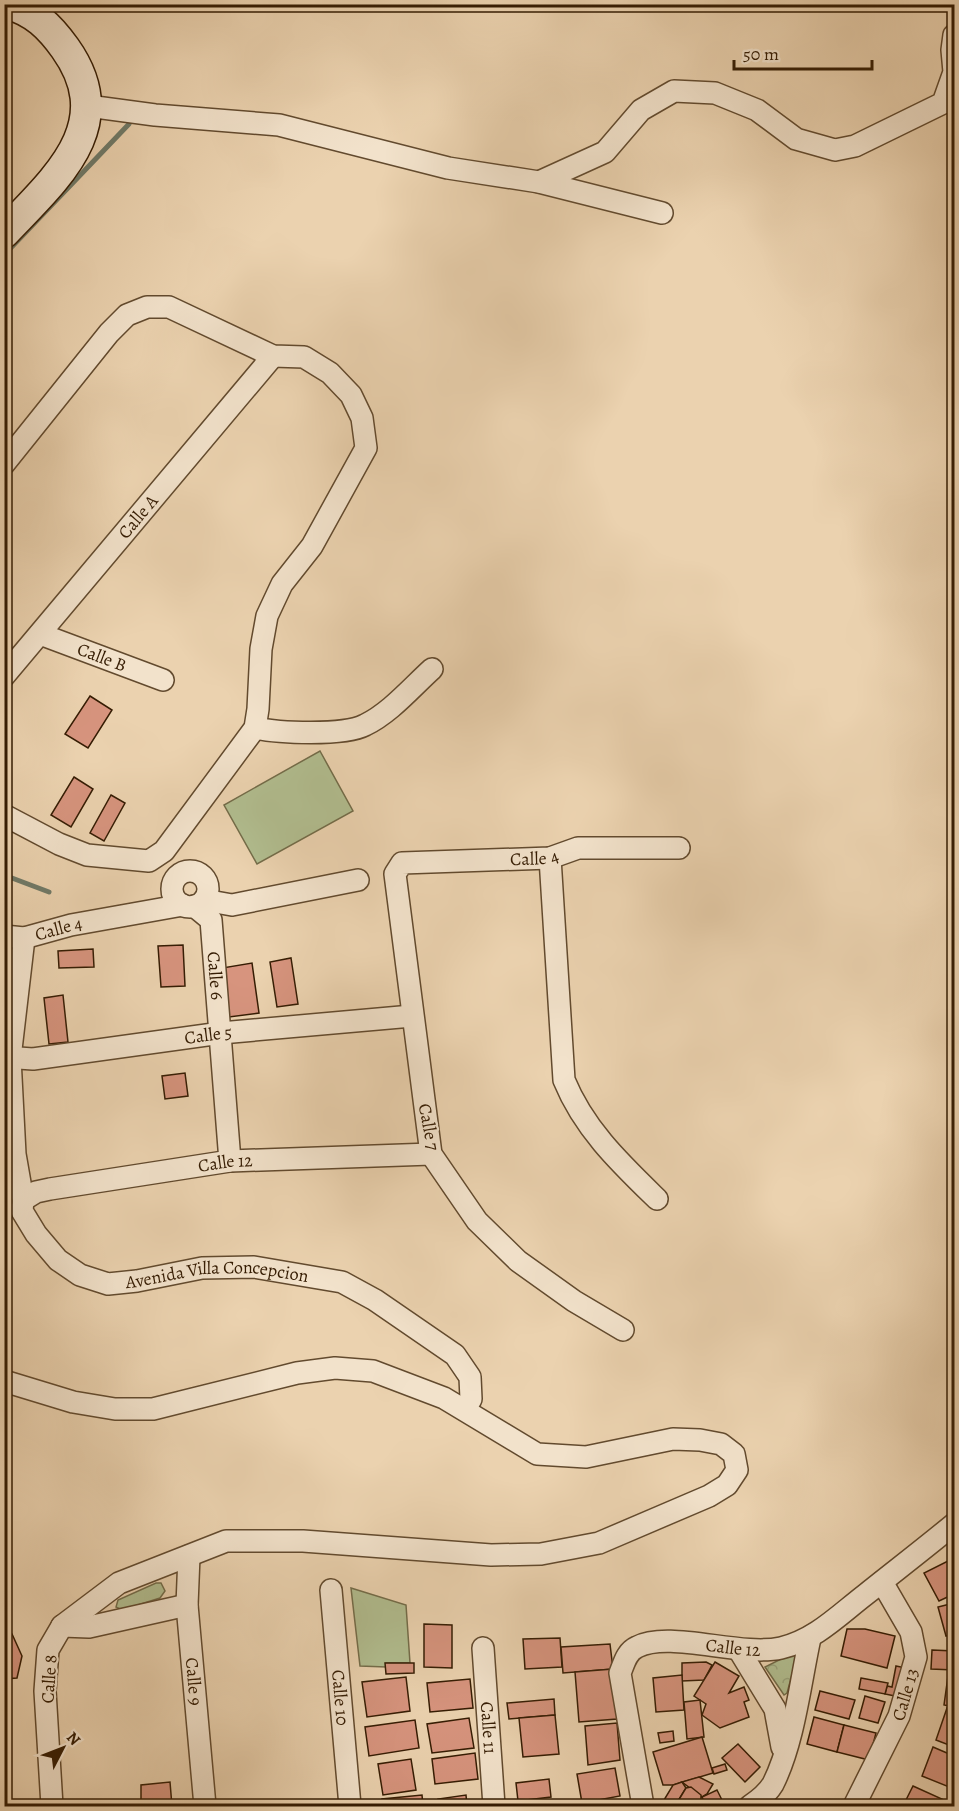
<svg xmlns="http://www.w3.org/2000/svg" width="959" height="1811" font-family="Alegreya,serif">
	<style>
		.grass { fill: #b1bd8f; stroke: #736c49; stroke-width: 1.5 }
		.park { fill: url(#park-crowns); stroke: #736c49; stroke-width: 1.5 }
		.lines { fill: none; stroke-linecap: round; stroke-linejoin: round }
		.stream { stroke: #707a68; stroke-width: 5 }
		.building { fill: #d7947e; stroke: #351c03; stroke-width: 1.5 }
		.street-casing { stroke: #624a2e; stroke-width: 24 }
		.secondary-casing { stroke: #351c03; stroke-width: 33 }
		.street { stroke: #f2e2cb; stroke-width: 21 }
		.secondary { stroke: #f2e2cb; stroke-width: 30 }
		.labels { text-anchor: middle; stroke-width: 4.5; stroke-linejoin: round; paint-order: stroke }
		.street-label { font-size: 18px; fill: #351c03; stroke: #f2e2cb }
	</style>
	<defs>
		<pattern id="park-crowns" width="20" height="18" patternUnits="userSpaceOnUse" patternTransform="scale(1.5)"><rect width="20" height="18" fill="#b1bd8f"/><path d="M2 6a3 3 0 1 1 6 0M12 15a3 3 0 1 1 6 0" fill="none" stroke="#99a27a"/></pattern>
	</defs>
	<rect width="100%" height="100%" fill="#ebd2af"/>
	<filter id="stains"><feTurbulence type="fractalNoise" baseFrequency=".00333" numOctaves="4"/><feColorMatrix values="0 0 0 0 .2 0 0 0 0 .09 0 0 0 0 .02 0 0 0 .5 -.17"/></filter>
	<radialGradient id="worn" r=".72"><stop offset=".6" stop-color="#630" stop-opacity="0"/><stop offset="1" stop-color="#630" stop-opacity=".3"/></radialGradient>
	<g class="grass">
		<polygon points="320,751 353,811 257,864 224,805"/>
		<polygon points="156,1583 161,1583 165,1591 160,1598 122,1610 116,1607 118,1600"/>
		<polygon points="351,1588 406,1605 410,1663 386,1663 386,1667 360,1666"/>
	</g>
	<polygon class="park" points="793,1653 798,1653 787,1693 784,1695 765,1667"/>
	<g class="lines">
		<g class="stream">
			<polyline points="4,255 129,124"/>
			<polyline points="4,875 49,892"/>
		</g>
	</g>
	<g class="building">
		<polygon points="90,696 112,710 88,748 65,734"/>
		<polygon points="74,777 93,789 71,827 51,815"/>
		<polygon points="111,795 125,803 104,841 90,833"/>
		<polygon points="183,945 185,986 161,987 158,946"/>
		<polygon points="93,949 94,967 59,968 58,951"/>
		<polygon points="291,958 298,1004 277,1007 270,962"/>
		<polygon points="252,963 259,1013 229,1017 222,968"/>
		<polygon points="63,995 68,1042 49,1044 44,998"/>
		<polygon points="185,1073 188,1096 165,1099 162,1076"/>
		<polygon points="954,1558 954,1594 939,1601 924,1573"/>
		<polygon points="954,1603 954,1634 946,1636 938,1607"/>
		<polygon points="424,1624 452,1625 452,1668 424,1667"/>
		<polygon points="847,1629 865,1629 895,1636 887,1668 841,1656"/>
		<polygon points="4,1634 12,1634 22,1656 17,1678 4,1679"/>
		<polygon points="560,1638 562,1667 525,1669 523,1639"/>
		<polygon points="610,1644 613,1669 563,1673 561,1647"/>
		<polygon points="932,1650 954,1651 954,1670 931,1669"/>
		<polygon points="706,1662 712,1665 704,1680 682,1681 682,1663"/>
		<polygon points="715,1662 739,1676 729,1693 744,1687 749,1700 744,1702 749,1717 720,1728 702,1715 706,1704 694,1696"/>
		<polygon points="385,1663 414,1663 414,1673 386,1674"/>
		<polygon points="896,1666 906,1668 900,1697 885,1694 887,1686 892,1687"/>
		<polygon points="613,1669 617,1719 579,1722 575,1672"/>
		<polygon points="682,1675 684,1710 656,1712 653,1678"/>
		<polygon points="948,1676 954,1677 954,1707 944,1705"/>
		<polygon points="406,1677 410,1711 367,1717 362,1682"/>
		<polygon points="861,1678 888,1683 885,1694 859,1689"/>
		<polygon points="470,1679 473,1708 430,1712 427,1683"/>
		<polygon points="820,1691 855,1700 849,1719 815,1710"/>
		<polygon points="865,1696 885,1702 878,1723 859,1718"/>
		<polygon points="554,1699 555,1715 509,1719 507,1703"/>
		<polygon points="700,1700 704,1737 687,1739 684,1702"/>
		<polygon points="947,1708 954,1710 954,1747 936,1740"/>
		<polygon points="555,1715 559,1754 523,1757 519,1718"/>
		<polygon points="814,1717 844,1725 837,1752 807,1744"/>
		<polygon points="469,1718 474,1748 432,1753 427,1724"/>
		<polygon points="415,1720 419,1748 369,1756 365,1727"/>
		<polygon points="617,1723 620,1760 588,1765 585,1726"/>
		<polygon points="844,1725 876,1733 869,1760 837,1752"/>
		<polygon points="673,1731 674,1741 660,1743 658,1733"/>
		<polygon points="702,1737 713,1773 673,1785 663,1785 653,1752"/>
		<polygon points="738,1744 760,1767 745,1782 722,1758"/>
		<polygon points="933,1747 954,1756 954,1789 922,1776"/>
		<polygon points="475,1753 478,1779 435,1784 432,1759"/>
		<polygon points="411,1759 416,1790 383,1795 378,1764"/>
		<polygon points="725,1764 727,1770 714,1774 712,1768"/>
		<polygon points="615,1768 620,1796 582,1803 577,1774"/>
		<polygon points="699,1777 713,1784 707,1794 702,1797 682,1782"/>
		<polygon points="549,1779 551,1797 518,1801 516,1783"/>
		<polygon points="170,1782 172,1806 141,1806 141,1785"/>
		<polygon points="682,1782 686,1788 675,1806 664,1800 673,1785"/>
		<polygon points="913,1786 953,1804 952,1806 903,1806"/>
		<polygon points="691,1787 701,1795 701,1805 675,1806 686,1788"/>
		<polygon points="717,1790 722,1800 706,1806 702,1797"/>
		<polygon points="422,1795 423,1806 383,1806 382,1799"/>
		<polygon points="466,1795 467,1806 440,1806 438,1799"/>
		<polygon points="566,1803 566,1806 530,1806"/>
	</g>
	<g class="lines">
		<g class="street-casing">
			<g id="street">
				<polyline points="88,106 155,115 279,125 448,168 539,182 662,213"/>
				<polyline points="539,182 605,152 641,110 674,91 715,93 757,110 796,139 835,150 855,146 943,103 954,72 952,50 954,35"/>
				<polyline points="4,464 109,333 127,315 147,307 169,307 273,356 304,357 330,373 351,395 362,418 366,448 312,546 282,584 267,616 261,649 258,709 255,728 164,851 149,861 87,855 59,844 4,815"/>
				<path id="s1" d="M40 634 163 680"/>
				<path id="s2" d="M4 676 273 356"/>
				<path d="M255 728C278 733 344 736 365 725 390 713 411 688 432 669"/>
				<path d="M550 858 564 1080C584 1129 620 1163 657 1199"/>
				<circle cx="190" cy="889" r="18"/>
				<polyline points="204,900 232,905 358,880"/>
				<path id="s3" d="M194 906 211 920 230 1161"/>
				<path id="s4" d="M4 936 24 938 71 925 183 905"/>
				<path id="s5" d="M24 938 10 1058 15 1154 23 1200 22 1211 36 1234 58 1260 80 1275 108 1284 137 1281 202 1268 254 1267 342 1282 375 1300 455 1355 470 1377 471 1399 465 1409"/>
				<path id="s6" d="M4 1057 33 1059 221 1033 412 1016"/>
				<path id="s7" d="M23 1200 36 1192 50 1189 230 1161 431 1154"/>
				<path id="s8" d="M623 1330 574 1301 518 1261 477 1221 431 1154 395 874 402 863 550 858 578 848H679"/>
				<polyline points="4,1381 73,1402 115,1409 153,1409 297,1373 335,1368 373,1371 444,1398 537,1454 586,1457 673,1439 700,1440 721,1444 734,1454 737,1470 727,1485 709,1496 599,1543 541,1554 491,1555 303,1541 226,1541 119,1583 62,1626 48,1650 45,1691 52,1806"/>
				<path id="s9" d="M189 1556 187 1605 205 1806"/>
				<path id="s10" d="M331 1590 350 1806"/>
				<polyline points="62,1626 89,1627 187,1605"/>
				<path id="s11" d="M483 1648 494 1806"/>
				<polyline points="739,1650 775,1709 782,1747"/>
				<path id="s12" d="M643 1806 620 1673C624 1664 626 1652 637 1647 669 1630 740 1657 781 1648 815 1640 839 1615 865 1595 895 1571 925 1548 954 1524"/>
				<path d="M750 1806C759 1800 767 1794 773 1784 794 1742 800 1684 810 1638"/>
				<path id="s13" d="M854 1806 899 1716 916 1657 911 1632 882 1582"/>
			</g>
		</g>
		<g class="secondary-casing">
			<path id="secondary" d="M4 233C56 178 120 125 65 48 50 27 34 11 8 4"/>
		</g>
		<use href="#street" class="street"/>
		<use href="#secondary" class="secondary"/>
	</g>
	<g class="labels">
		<g class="street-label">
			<text dy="6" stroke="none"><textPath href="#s2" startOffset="208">Calle A</textPath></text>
			<text dy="6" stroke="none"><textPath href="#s1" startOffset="66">Calle B</textPath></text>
			<text dy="6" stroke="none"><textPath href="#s8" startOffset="692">Calle 4</textPath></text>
			<text dy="6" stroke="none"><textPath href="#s4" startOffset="56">Calle 4</textPath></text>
			<text dy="6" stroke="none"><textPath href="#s3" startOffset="78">Calle 6</textPath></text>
			<text dy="6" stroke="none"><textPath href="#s6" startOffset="206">Calle 5</textPath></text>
			<text transform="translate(429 1127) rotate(79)" y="6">Calle 7</text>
			<text dy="6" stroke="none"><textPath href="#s7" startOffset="207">Calle 12</textPath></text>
			<text dy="6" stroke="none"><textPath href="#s5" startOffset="502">Avenida Villa Concepcion</textPath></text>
			<text dy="6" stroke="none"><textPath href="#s12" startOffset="264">Calle 12</textPath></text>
			<text transform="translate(49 1679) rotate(-86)" y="6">Calle 8</text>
			<text dy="6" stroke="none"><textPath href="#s9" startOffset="126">Calle 9</textPath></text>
			<text dy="6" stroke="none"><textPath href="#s13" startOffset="123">Calle 13</textPath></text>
			<text dy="6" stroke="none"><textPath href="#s10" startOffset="108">Calle 10</textPath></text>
			<text dy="6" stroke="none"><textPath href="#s11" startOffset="80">Calle 11</textPath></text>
		</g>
	</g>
	<rect width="959" height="1811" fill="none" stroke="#ebd2af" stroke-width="24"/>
	<rect x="6" y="6" width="947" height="1799" fill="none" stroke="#351c03" stroke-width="3"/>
	<rect x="12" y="12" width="935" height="1787" fill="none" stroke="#351c03" stroke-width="1.5"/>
	<g transform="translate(63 1748) rotate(48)" stroke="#f2e2cb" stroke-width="4.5" paint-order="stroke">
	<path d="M0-4.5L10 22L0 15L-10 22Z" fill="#351c03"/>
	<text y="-9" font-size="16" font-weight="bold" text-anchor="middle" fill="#351c03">N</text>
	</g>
	<path d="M734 60v9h138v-9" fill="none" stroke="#351c03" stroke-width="3"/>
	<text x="743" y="60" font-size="18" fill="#351c03" stroke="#f2e2cb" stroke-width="4.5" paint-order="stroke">50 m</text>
	<rect width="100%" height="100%" filter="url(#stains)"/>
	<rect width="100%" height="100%" fill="url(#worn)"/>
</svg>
